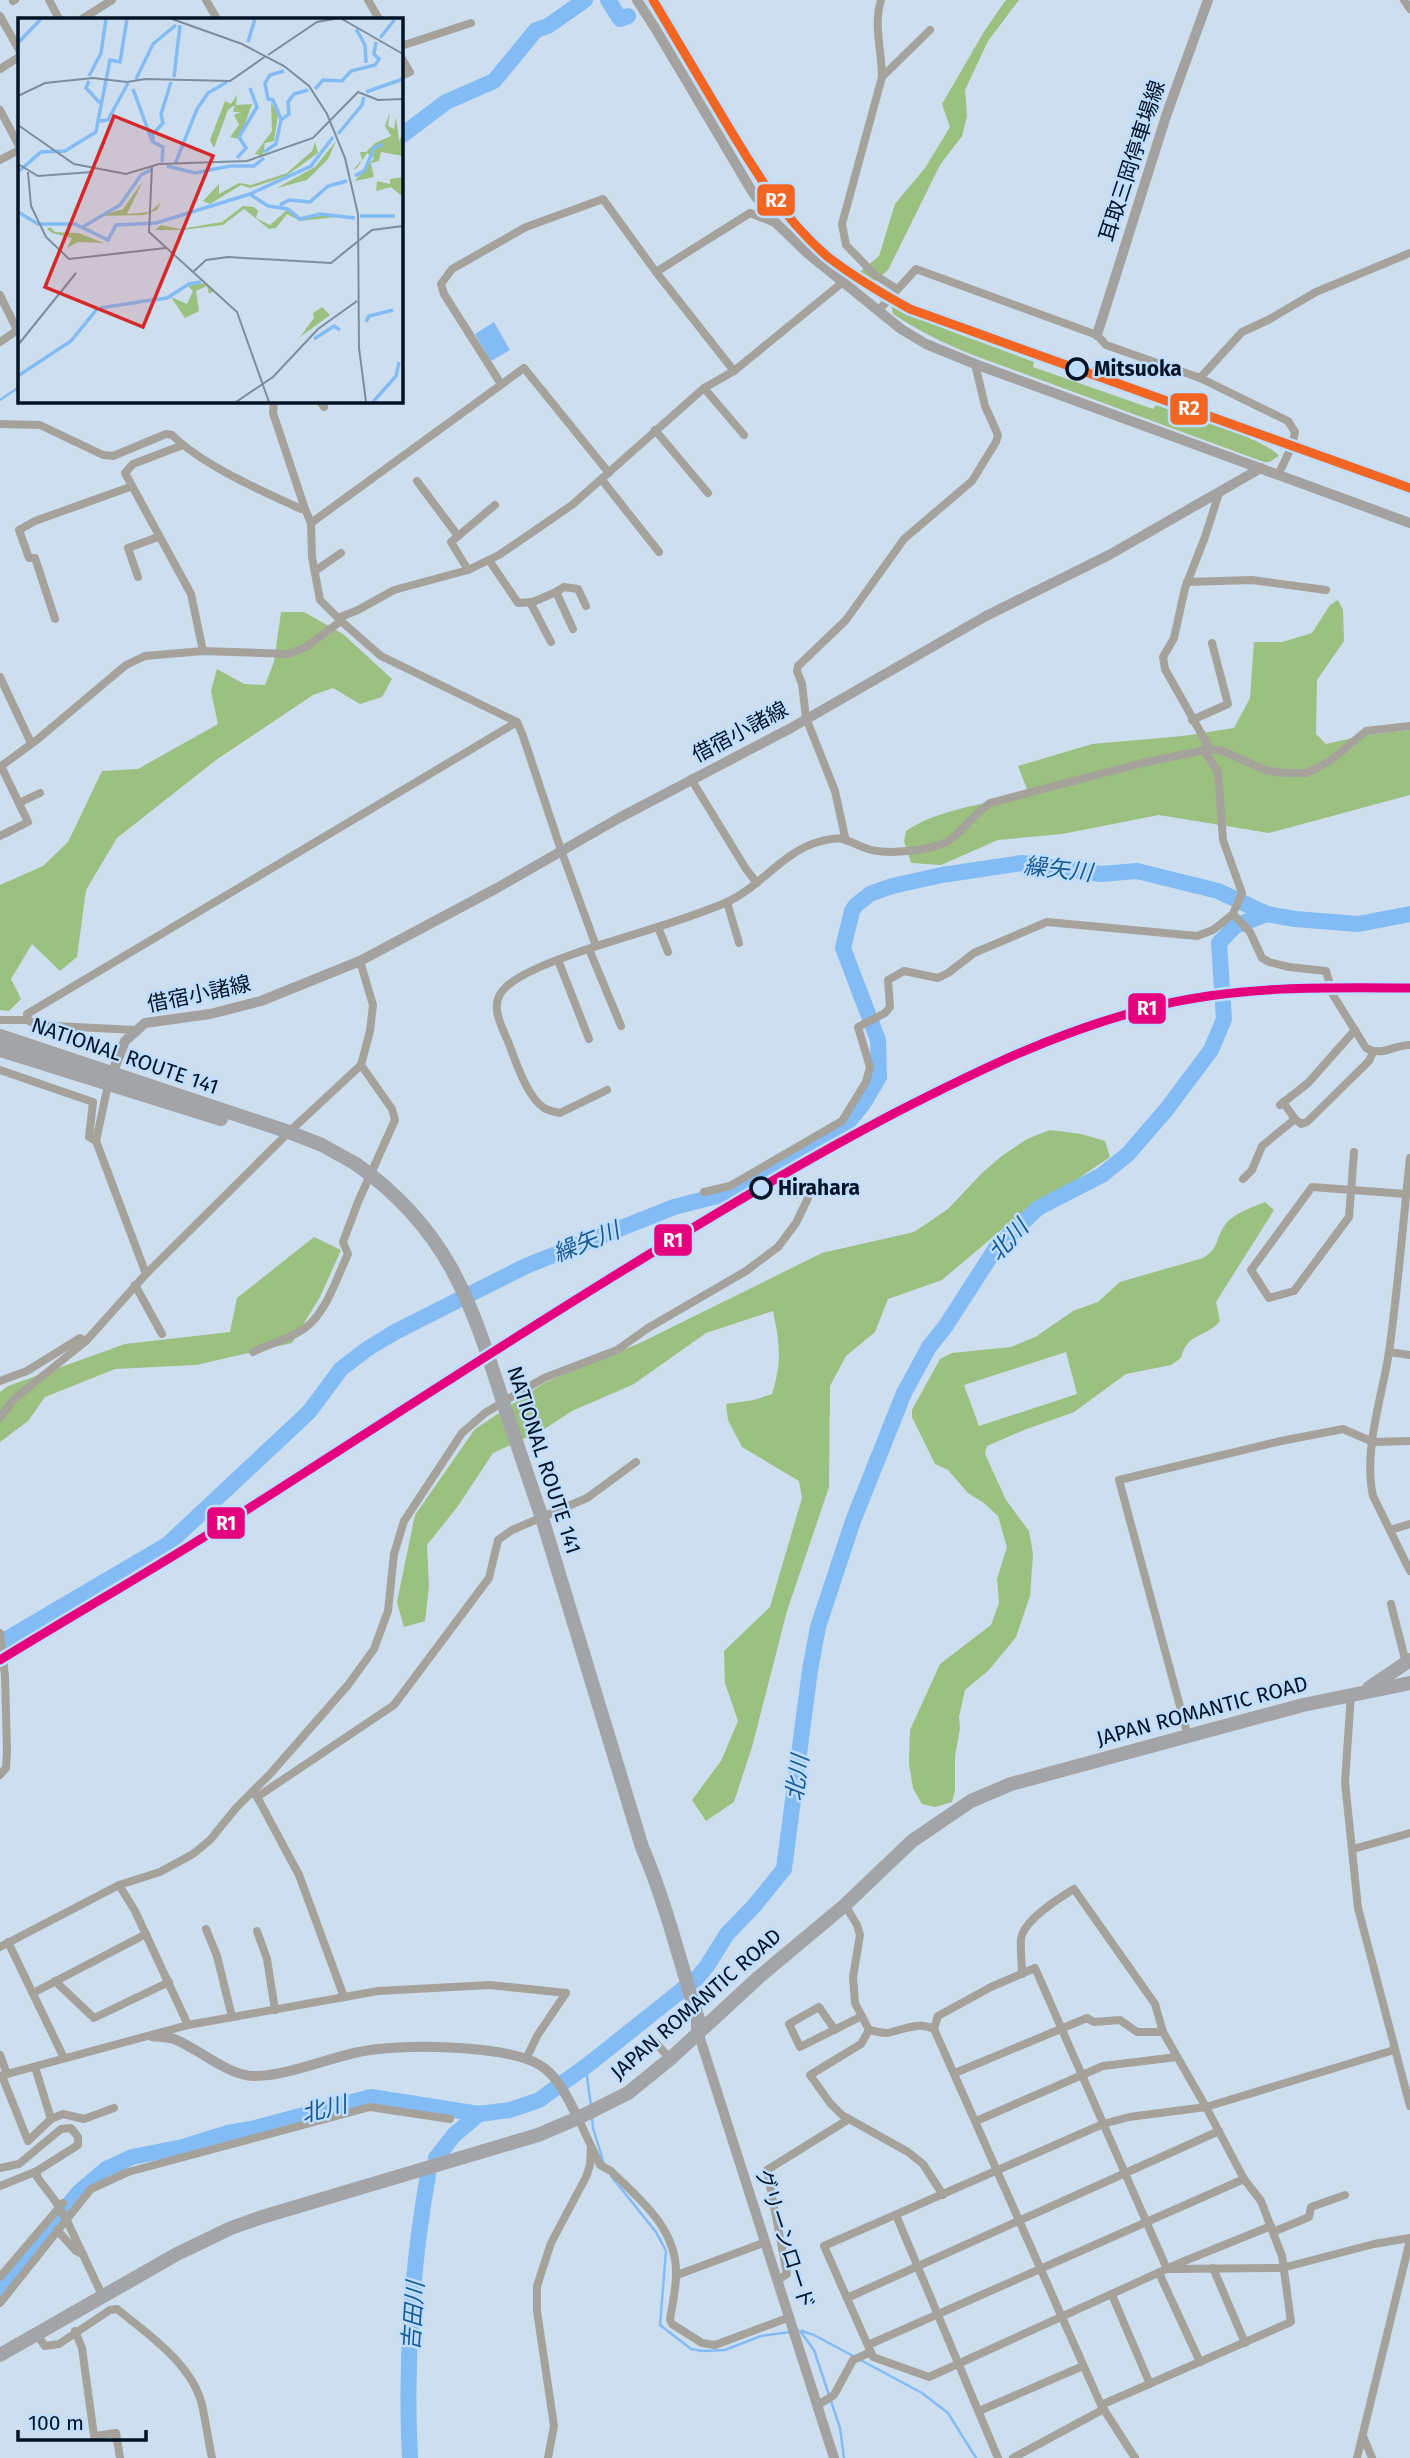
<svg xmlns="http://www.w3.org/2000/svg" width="1410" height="2458" font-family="'Fira Sans','Noto Sans JP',sans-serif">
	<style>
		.forest { fill: #9bc080; fill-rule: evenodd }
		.water { fill: #83bcf5 }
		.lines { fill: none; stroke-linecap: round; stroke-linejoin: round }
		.stream { stroke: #83bcf5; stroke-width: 2.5 }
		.river { stroke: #83bcf5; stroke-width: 16 }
		.street { stroke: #a5a29b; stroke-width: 8 }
		.secondary { stroke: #a3a2a0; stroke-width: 10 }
		.highway { stroke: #a2a4a7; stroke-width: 14 }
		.street-bridge { stroke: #a5a29b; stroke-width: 8 }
		.highway-bridge { stroke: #a2a4a7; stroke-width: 14 }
		.rail-1-casing { stroke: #bfddfd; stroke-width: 14 }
		.rail-2-casing { stroke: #bfddfd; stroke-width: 14 }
		.rail-1 { stroke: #e5007d; stroke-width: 9 }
		.rail-2 { stroke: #f26522; stroke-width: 9 }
		.stop-dot { fill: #bfddfd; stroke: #021326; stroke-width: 3.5 }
		.labels { text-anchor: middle; stroke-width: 5; stroke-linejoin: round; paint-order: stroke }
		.street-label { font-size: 21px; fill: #021326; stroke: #bfddfd }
		.stop-label { font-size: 21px; font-weight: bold; fill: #021326; stroke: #bfddfd; text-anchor: start }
		.water-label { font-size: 23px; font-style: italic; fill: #165a96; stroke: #bfddfd }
		.inset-river { fill: none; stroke: #83bcf5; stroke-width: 3.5 }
		.inset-road { fill: none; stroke: #7c8d9f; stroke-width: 2 }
		.view { fill: #d62828; fill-opacity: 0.15; stroke: #d62828; stroke-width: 3.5 }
		.inset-edge { fill: none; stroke: #021326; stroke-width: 3.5 }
		.line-badge { stroke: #bfddfd; stroke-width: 2.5 }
		.badge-label { font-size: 19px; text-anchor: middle; font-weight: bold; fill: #fff }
	</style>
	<rect width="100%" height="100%" fill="#cddeef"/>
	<g class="forest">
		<polygon points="1006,0 1019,0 988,41 965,90 967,116 962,136 940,165 888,270 874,282 860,272 879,256 895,204 925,168 950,127 942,104 985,30"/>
		<path d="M891 304 945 329 1034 362 1033 367 1153 409 1156 405C1182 415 1265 438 1279 456L1269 462H1264L973 355C945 344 919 331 893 314Z"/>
		<path d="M1338 600 1343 610 1344 641 1317 680 1316 734 1326 744 1366 735 1410 730V795L1269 833 1159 815 1062 834 998 840 941 865 911 863 904 841 906 831C937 809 991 803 1029 794L1018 766 1092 744 1183 736 1234 728 1250 698 1254 642H1282L1312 633 1330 605Z"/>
		<polygon points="281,612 304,612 343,634 392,679 382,697 360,704 333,688 313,695 216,760 117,838 86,890 77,957 60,971 32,944 11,979 21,999 9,1011 0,1010 0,885 43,866 68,842 102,771 138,769 218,724 211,691 217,669 244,684 265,685 274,662"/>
		<path d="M1050 1130 1081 1134 1105 1141 1110 1157 1000 1231 942 1280 888 1299 875 1332 846 1356 830 1386 829 1487 787 1611 752 1747 734 1802 706 1821 692 1800 721 1761 738 1721 725 1683 724 1651 770 1607 802 1498 799 1481 742 1447 728 1420 726 1404 754 1400 772 1394C782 1362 780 1344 773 1311L706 1333 634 1384 572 1411 543 1430 493 1453 458 1506 427 1545 429 1586 425 1621 404 1627 397 1602 415 1515 475 1429 544 1383 642 1342 822 1253 914 1232 948 1209 982 1173 1003 1155 1027 1139Z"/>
		<path d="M1265 1202 1274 1210 1216 1302 1220 1321C1206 1338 1187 1332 1181 1358L1171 1365 1126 1374 1074 1412 1024 1430 987 1446 985 1454 1006 1500 1029 1531 1033 1554 1030 1596 1016 1637 989 1670 965 1690 959 1717 960 1728 955 1756V1791L952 1802 935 1807 922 1804 913 1788 909 1764 910 1730 940 1664 991 1625 999 1603 997 1579 1007 1547 998 1516 984 1503 968 1493 948 1470 935 1464 912 1417V1410L940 1359 952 1353 1011 1347 1037 1336 1073 1311 1098 1302 1120 1282 1203 1258C1220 1247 1215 1239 1225 1225 1232 1214 1253 1207 1265 1202ZM1066 1352 1077 1394 979 1426 964 1385Z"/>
		<polygon points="314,1237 341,1250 320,1297 292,1343 196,1365 115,1369 45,1397 28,1421 0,1442 0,1392 8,1386 125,1344 230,1332 237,1298"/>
	</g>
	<polygon class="water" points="494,322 510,350 491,361 475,334"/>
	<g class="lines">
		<g class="stream">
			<polyline points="0,400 19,387"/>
			<polyline points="589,2064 586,2069 591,2106"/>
			<polyline points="592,2117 593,2128 604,2164"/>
			<polyline points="611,2176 656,2232 666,2251 660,2325 691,2349 703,2351 725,2350 761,2336 790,2332"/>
			<polyline points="796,2331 800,2331 814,2350 840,2428 844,2458"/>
			<polyline points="802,2331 814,2335 922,2393 948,2413 976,2458"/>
		</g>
		<g class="river">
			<polyline points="608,0 620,19 628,16"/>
			<polyline points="401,136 446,102 494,81 536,30 548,26 585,0"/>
			<polyline points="0,1643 167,1545 309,1412 341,1369 367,1349 395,1332 526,1266 674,1207 733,1192 845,1126 863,1104 879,1077 878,1040 843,948 852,911 856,905 870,894 892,886 942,875 1022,863 1101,874 1137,871 1218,891 1267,914 1295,919 1358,924 1410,914"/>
			<polyline points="436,2158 454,2135 479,2114"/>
			<polyline points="0,2288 79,2192 106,2169 132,2157 183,2147 228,2133 251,2129 371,2097 479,2114 510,2110 539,2100 589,2064 697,1978 707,1966 727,1934 754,1906 784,1869 810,1670 818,1627 853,1521 904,1393 929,1347 945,1327 996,1248 1038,1208 1102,1175 1128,1154 1166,1110 1211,1050 1224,1019 1219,943 1235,926 1267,914"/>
			<path d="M410 2458C405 2366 412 2265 428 2175"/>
		</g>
		<g class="street">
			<polyline points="49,0 59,19"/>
			<polyline points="206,0 217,19"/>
			<polyline points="368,0 379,19"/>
			<path d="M881 0C873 26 882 50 882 77L842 224 846 245 875 275 897 289"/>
			<polyline points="1404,0 1410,9"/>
			<polyline points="13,1 15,0"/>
			<polyline points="0,16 19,50"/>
			<polyline points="82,19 112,0"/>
			<polyline points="401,46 471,23"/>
			<polyline points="401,57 410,72 401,76"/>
			<polyline points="0,69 19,57"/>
			<polyline points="882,77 930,30"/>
			<polyline points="0,110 19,146"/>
			<polyline points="0,160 19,150"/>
			<polyline points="0,295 17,330"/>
			<polyline points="878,311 916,269 1097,335 1106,345 1200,378 1288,421 1295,432 1292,446 1278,475"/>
			<polyline points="0,342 19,329"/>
			<polyline points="734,371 656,272 750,213 775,223"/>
			<polyline points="1200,378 1242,332 1268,320 1316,292 1410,253"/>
			<polyline points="501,384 444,294 441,284 452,269 526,227 603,199 656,272"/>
			<polyline points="704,388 744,435"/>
			<polyline points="274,401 273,413 305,509"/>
			<polyline points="320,401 324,407"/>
			<path d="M0 424 40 425 103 455 113 456 166 434 172 435C204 466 260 490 301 509H305L311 523 312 557 320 600 341 621 381 656 517 722 523 736 561 850 596 946"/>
			<polyline points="655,430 708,493"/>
			<polyline points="183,445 133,464 125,473 191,594 203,651"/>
			<polyline points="602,480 659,552"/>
			<polyline points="417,481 458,536"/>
			<polyline points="311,523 524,368 609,473"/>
			<polyline points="489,560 518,603 533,602 556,592 573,629"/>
			<polyline points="468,570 451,542 495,505"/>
			<polyline points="315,571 341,553"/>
			<polyline points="138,577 128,548 158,537"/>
			<polyline points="1187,582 1252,580 1326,590"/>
			<polyline points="556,592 564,587 578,589 586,606"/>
			<polyline points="530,602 551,642"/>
			<polyline points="338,618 358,610 394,590 468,570 499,555 572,505 704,388 734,371 843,282"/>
			<polyline points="55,619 35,558 29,558 19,530 35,521 130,487"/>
			<polyline points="0,677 31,743"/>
			<polyline points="1192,720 1228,704 1212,643"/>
			<polyline points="1210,749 1165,669 1163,657 1174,638 1185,588 1205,537 1219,493"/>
			<polyline points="1204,750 1218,772 1223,840 1242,893 1233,914 1250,932 1262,958 1269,962 1289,967 1326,971 1329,981"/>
			<polyline points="0,767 38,739 126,665 145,656 203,651 288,654 306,647 341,621"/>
			<polyline points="691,779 746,869 757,883"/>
			<polyline points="19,803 40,793"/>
			<polyline points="0,836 28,822 1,766"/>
			<polyline points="845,837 835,791 806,718 802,684 797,671 798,666 846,620 904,539 972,481 996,442 998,435 985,406 975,364"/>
			<polyline points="727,902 739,943"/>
			<polyline points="658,927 668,952"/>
			<polyline points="589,949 621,1026"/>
			<polyline points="558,960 589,1039"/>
			<path d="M1333 995 1366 1048C1383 1057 1393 1045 1410 1045"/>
			<polyline points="0,1020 28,1020"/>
			<polyline points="135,1030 36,1025 28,1020 27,1014 517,722"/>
			<polyline points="0,1070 93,1102 89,1137 96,1141"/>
			<path d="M607 1090 560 1113C555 1112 549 1111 544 1108 527 1097 516 1062 509 1044 501 1024 487 1003 507 986 525 971 557 960 579 952 628 935 678 923 725 903 760 888 781 853 818 842 846 834 844 841 868 849 887 855 935 851 951 839 965 828 975 813 990 803L1142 763 1210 749 1223 751 1265 770 1284 773H1307L1330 761 1366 731 1410 726"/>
			<polyline points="1283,1102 1295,1119 1301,1124 1307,1122 1369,1061 1373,1052"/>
			<polyline points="1280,1105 1308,1083 1355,1030"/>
			<polyline points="1354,1152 1349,1217 1294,1291 1269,1298 1251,1270 1312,1187 1406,1194"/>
			<path d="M1410 1158C1403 1223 1398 1288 1389 1352 1382 1398 1363 1450 1373 1496L1410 1571"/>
			<polyline points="1243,1179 1252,1170 1262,1146 1295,1119"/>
			<polyline points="704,1192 730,1186 842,1121 866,1082 870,1067 858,1027 885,1013 890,1007 888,980 904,971 938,978 948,973 974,953 1047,922 1197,936 1213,930 1233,914"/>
			<polyline points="146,1274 289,1132 361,1065 370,1031 373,1005 360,961"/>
			<polyline points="135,1285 162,1334"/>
			<path d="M253 1352C272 1342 296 1338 312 1322 329 1304 338 1275 348 1254L343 1242 358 1202 395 1120 392 1109 361 1065"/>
			<polyline points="1389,1352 1410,1355"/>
			<polyline points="0,1381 27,1371 80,1338 86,1341"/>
			<polyline points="0,1418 14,1399 86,1341 146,1274 96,1141 108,1085"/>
			<polyline points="1390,1530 1410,1524"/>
			<polyline points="1391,1604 1406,1663"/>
			<polyline points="0,1633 5,1676 7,1751 6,1768 0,1775"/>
			<polyline points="1351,1694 1345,1782 1358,1908 1410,2106"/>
			<polyline points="1188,1736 1119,1480 1281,1441 1343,1429 1373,1442 1410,1441"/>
			<polyline points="255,1793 299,1875 344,1997"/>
			<polyline points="257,1797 394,1705 489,1578 498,1540 512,1530 587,1498 636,1462"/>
			<polyline points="1353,1849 1410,1833"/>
			<polyline points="119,1885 135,1911 188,2025"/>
			<polyline points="845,1905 857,1925 860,1935 853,1977 855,2003 869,2030"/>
			<polyline points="206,1929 217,1956 232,2017"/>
			<polyline points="257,1931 267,1959 275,2010"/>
			<polyline points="8,1942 64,2058"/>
			<polyline points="0,1947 119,1885 160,1872 193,1854 210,1840 236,1808 271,1773 348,1685 374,1649 388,1611 394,1554 404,1521 462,1433 485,1413 518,1393 544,1378 617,1350 648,1328 746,1271 778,1247 796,1223 808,1198"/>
			<path d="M1022 1974C1022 1963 1020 1950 1021 1939 1023 1921 1059 1898 1074 1889L1155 2004 1163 2032"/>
			<polyline points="55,1981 94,2018 169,1982"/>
			<polyline points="33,1993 146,1934"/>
			<polyline points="934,2029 938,2016 991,1987 1035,1968 1167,2269"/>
			<polyline points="835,2030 819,2007 789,2024 800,2047 862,2016"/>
			<path d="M869 2030C875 2031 881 2033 887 2033 903 2030 918 2021 934 2029L1101 2405 1135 2458"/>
			<polyline points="869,2030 861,2044 810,2075 830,2103 842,2115 908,2152 923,2164 943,2195"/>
			<polyline points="656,2043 670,2059"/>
			<polyline points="0,2055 7,2074"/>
			<polyline points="35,2067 51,2119"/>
			<polyline points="955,2073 1087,2018 1094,2022 1120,2020 1137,2032 1163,2032 1206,2107 1244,2179 1261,2201 1282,2256 1291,2322 1101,2405"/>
			<polyline points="0,2076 188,2025 378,1991 490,1985 566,1993 537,2036 526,2059"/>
			<polyline points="2,2076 28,2141 51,2119 63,2114 84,2119 114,2108"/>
			<path d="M578 2118 600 2165 611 2171C641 2201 678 2229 676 2276 676 2290 672 2305 670 2320L672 2324 702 2343 715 2345 790 2317"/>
			<polyline points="976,2121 1103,2066 1177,2057"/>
			<polyline points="0,2168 19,2164 61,2129 71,2128 78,2137 78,2145 37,2171 37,2177 56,2202"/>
			<polyline points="0,2186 37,2171"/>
			<polyline points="896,2215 998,2458"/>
			<polyline points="68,2223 103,2297"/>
			<polyline points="1271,2226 1182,2262 929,2377 873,2357 824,2246 1103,2124 1129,2117 1206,2107 1394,2050"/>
			<polyline points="57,2230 76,2251 83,2254"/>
			<polyline points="1273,2232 1309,2217 1311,2207 1345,2195"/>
			<polyline points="1213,2268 1245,2343"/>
			<polyline points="1170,2269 1282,2268 1374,2244 1410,2238"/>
			<polyline points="1159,2273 1200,2362"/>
			<polyline points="677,2275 766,2242"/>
			<polyline points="0,2277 63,2203"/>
			<polyline points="778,2280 787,2274 767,2170 849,2119"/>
			<polyline points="1112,2295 1150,2384"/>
			<polyline points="847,2298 1219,2131"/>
			<polyline points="0,2303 91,2189 128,2172 370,2107 450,2119"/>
			<polyline points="75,2331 82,2348 94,2436 116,2433 120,2458"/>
			<path d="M36 2334 45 2346 59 2344 110 2310 117 2309C148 2334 192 2364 202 2405 206 2422 208 2440 212 2458"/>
			<polyline points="868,2345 1244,2179"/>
			<polyline points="818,2405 834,2395 853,2360 871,2352"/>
			<polyline points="979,2411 1083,2366"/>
			<polyline points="1363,2436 1372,2458"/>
			<polyline points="548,2458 554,2426 537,2311 537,2286 551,2243 586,2177 590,2165 591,2148"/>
			<polyline points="1013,2458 1104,2409"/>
			<polyline points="1357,2458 1410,2240"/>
		</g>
		<g class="secondary">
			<polyline points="637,0 655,28 753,193 777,224 806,252 901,329 926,344 975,364 1410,523"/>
			<polyline points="1097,335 1166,116 1208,0"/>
			<polyline points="110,1079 125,1041 145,1023 210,1014 261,1001 360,961 497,888 619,818 791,728 986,616 1109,555 1261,468"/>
			<polyline points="698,2032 834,2458"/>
			<path d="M152 2036C159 2037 167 2037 174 2039 198 2048 229 2077 255 2076 290 2075 325 2059 359 2052 397 2043 504 2045 538 2064 558 2075 568 2099 578 2118"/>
		</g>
		<g class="highway">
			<polyline points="0,1036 289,1132 322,1145 356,1164"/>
			<polyline points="0,1050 221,1119"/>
			<path d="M515 1438 542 1518 642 1847C666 1903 680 1962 698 2019V2032"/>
			<polyline points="1369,1688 1410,1660"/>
			<polyline points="0,2355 177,2254 231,2228 262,2217 538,2135 578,2118 628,2093 670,2059 759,1977 845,1905 912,1841 971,1801 1011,1784 1188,1736 1303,1705 1410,1683"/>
		</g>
		<polyline class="street-bridge" points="56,2202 68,2223"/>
		<path class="highway-bridge" d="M356 1164C461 1238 476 1323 515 1438"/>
		<g class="rail-1-casing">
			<path id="rail-1" d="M0 1660C70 1617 142 1576 212 1532 344 1448 475 1362 609 1279 702 1222 794 1166 891 1115 981 1069 1058 1031 1156 1006 1238 986 1326 987 1410 988"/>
		</g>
		<g class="rail-2-casing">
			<path id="rail-2" d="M653 0C675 37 697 74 719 111 750 163 781 217 828 257 854 277 881 293 910 309L1410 488"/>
		</g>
		<use href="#rail-1" class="rail-1"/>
		<use href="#rail-2" class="rail-2"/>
	</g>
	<g class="stop-dot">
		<circle cx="1077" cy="369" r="10"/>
		<circle cx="761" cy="1188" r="10"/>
	</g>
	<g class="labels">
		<g class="street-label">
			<text transform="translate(1132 161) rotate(-72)" y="7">耳取三岡停車場線</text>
			<text transform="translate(740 732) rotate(-28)" y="7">借宿小諸線</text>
			<text transform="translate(199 994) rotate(-12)" y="7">借宿小諸線</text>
			<text transform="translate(125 1056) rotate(19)" y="7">NATIONAL ROUTE 141</text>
			<text transform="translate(544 1460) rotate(72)" y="7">NATIONAL ROUTE 141</text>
			<text transform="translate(1202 1711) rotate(-15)" y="7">JAPAN ROMANTIC ROAD</text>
			<text transform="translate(696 2004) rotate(-41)" y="7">JAPAN ROMANTIC ROAD</text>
			<text transform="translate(785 2239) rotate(72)" y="7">グリーンロード</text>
		</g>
		<g class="stop-label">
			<text x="1094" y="376">Mitsuoka</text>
			<text x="778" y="1195">Hirahara</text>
		</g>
		<g class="water-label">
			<text transform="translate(1058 869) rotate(6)" y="8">繰矢川</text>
			<text transform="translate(1008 1240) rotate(-47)" y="8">北川</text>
			<text transform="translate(586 1242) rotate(-22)" y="8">繰矢川</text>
			<text transform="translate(797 1778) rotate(-82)" y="8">北川</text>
			<text transform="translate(324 2109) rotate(-14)" y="8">北川</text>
			<text transform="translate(413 2316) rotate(-86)" y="8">吉田川</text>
		</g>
	</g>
	<g transform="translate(18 18)">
		<rect width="385" height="385" fill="#cddeef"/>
		<path d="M219 77 218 87 234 86 223 117 221 121 212 119 221 107 216 97 223 94H215L217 87 210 92 196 130 192 122 207 83 213 86ZM253 84 260 97 256 123 247 125 245 138 237 136 254 113ZM372 94 370 108 376 111 378 99 381 123 385 115V138L363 134 361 143 353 145 356 159 337 163 356 140 349 135 339 150 335 152 344 142 342 134H348L357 125 373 118 367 108ZM318 123 310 141 289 162 259 170 297 149ZM297 124 300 135 268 158 232 170 223 167 192 186 185 183 201 166V176L221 165 233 167 269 155 294 133ZM385 159V179L373 169 358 173 359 163 372 166V161ZM125 163 109 196 132 194 143 184 139 192 126 197 81 198 105 191ZM225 188 236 189 240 193 238 200 252 207 269 192 281 201 306 196 318 199 282 203 269 196 258 210 251 211 226 191 205 207 164 212H137L143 207 162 211 204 204ZM32 209 37 214 60 215 86 225 60 224 49 230 54 220 34 215 29 211ZM186 265 196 273 191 276 189 268 178 273 181 293 167 300 153 279 169 286 175 273 170 268ZM304 289 312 297 282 319 296 300 295 295Z" fill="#9bc080"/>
		<path class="inset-river" d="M338 11 347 27 348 45M362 20 377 1M230 24 237 1M0 25 23 1M71 58 83 35 88 1M156 59 162 7M118 61 135 26 158 7M71 63 68 70 82 85M115 71 134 123M297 71 305 62 324 63 333 53 357 47 361 41 356 36 358 24M348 74 385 61M263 101 255 82 250 81 247 65 252 57 266 53M80 103 92 42 102 44 109 1M82 103 90 102 110 65M320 116 344 87 346 79M246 134 258 126 263 102 271 96 270 84 276 76 290 72M219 140 228 130 221 119 239 89 232 70M144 144 145 129 135 124V116L145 105 143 96 153 64M157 146 179 91 190 75 209 64M149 148 177 155 212 148M212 148H236L246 140M0 154 23 134 47 133 78 114 80 103M337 158 347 152 356 130 365 126M232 176 293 148 315 119M233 177 250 188 270 191 282 201 302 196 337 200M262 187 271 182 292 184 310 168 329 163M0 194 20 206H57L90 222 98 207 138 205 232 176M342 198H377M63 210 102 187 123 157 134 151M127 283 149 280 171 266 183 264M82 290 127 283M348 304 351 298 375 292M296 321 316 308 322 312M0 358 53 323 79 291M355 384 378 358 381 344"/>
		<path class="inset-road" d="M154 1 224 26 266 48 291 68 309 96 327 140 340 196 341 330 348 384M324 1 385 36M250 37 299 4 316 1M0 78 27 65 75 60 109 64 127 61 212 63 248 38M0 107 56 146 108 156 141 146 229 143 295 120 340 74 360 82 385 81M0 146 20 158 74 154M134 148 131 214 219 294 251 384M10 154 13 188 28 219 51 241 148 230M175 254 188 242 210 239 313 245 354 212 385 208M0 327 58 255M218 384 255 359 300 311 339 283"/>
		<path class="view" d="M96 98 195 138 125 309 27 269Z"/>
		<rect width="385" height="385" class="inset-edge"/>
	</g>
	<g class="line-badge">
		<rect x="756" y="183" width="40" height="34" rx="7" fill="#f26522"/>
		<rect x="1169" y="392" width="40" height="34" rx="7" fill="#f26522"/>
		<rect x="1127" y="992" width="40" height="33" rx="7" fill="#e5007d"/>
		<rect x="653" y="1223" width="40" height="34" rx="7" fill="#e5007d"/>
		<rect x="206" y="1506" width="40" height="34" rx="7" fill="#e5007d"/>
	</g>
	<g class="badge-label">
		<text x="776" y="207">R2</text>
		<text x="1189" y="415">R2</text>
		<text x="1147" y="1015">R1</text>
		<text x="673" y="1247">R1</text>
		<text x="226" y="1530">R1</text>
	</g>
	<path d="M18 2430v10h128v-10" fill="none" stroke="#021326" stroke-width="3.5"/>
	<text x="28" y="2430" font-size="21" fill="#021326" stroke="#bfddfd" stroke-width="5" paint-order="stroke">100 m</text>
</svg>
